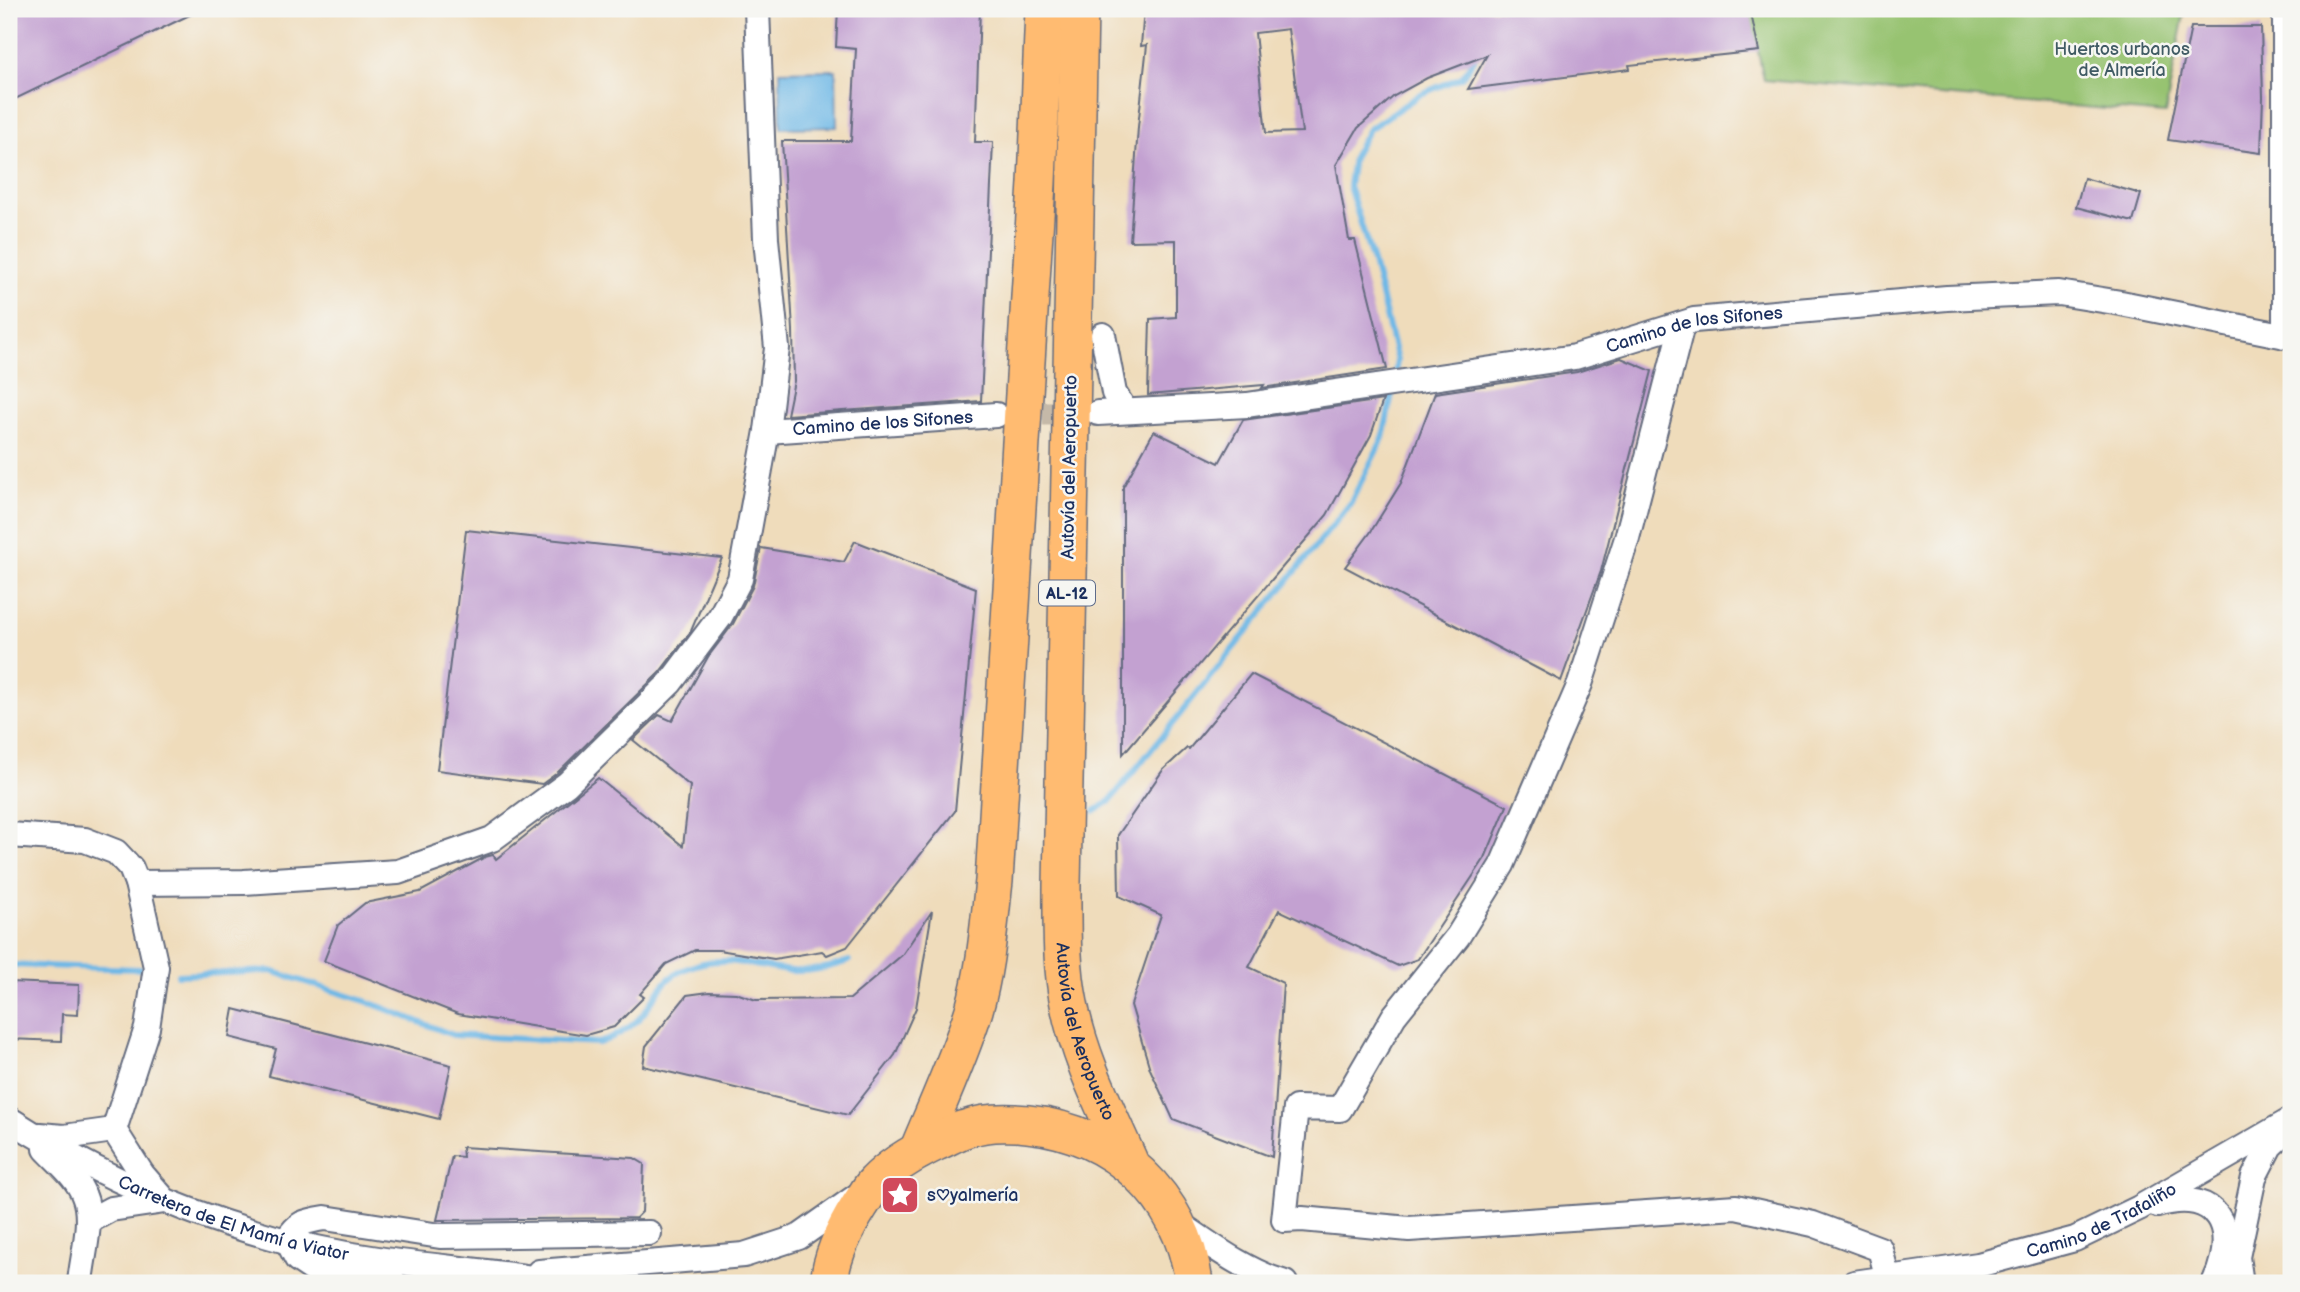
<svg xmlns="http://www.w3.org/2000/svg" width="2300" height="1292" font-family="'Balsamiq Sans',sans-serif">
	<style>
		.green { fill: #97c371; stroke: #597968; stroke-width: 2 }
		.water { fill: #6eb8e6; stroke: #4474a2; stroke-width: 2 }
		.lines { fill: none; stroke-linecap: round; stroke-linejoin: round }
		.stream { stroke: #6eb8e6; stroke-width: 6 }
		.building { fill: #c3a1d1; fill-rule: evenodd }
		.minor-tunnel { stroke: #c5b9a8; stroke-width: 24; stroke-dasharray: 24 12; stroke-linecap: butt }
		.minor-casing { stroke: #656c7f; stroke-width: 28 }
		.highway-casing { stroke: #656c7f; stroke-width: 40 }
		.minor { stroke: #fff; stroke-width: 24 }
		.highway { stroke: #ffbb71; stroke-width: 37 }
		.labels { text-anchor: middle; stroke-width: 5; stroke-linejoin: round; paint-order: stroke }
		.shield { fill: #f6f6f2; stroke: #5d6b8a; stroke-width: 2 }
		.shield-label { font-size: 16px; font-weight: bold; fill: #1b2f5e }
		.park-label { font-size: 18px; fill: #405b64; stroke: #f6f6f2 }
		.street-label { font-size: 18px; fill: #1b2f5e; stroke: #f6f6f2 }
		.poi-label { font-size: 18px; fill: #1b2f5e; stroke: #f6f6f2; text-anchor: start }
	</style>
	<rect width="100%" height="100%" fill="#f6f6f2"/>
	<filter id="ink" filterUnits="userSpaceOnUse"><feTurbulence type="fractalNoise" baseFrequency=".0143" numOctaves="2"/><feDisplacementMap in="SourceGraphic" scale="14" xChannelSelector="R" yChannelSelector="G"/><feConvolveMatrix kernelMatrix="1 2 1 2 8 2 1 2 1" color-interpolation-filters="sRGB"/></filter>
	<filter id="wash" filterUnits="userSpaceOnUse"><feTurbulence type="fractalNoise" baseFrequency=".00686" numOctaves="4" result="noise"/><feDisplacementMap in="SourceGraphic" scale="28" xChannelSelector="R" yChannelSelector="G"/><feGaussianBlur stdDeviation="1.57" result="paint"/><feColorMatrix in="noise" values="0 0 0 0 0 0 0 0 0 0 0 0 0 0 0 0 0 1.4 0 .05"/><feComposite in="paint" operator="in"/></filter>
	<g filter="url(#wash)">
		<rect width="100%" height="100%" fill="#efdcbb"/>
		<polygon class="green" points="1749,9 2185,9 2165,114 1764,80"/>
		<polygon class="water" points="836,70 837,127 781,128 780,71"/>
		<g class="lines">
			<g class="stream">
				<polyline points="1394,379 1397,361 1373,262 1349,186 1353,157 1369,129 1421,94 1462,77 1477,54"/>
				<polyline points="1095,811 1109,802 1350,504 1383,438 1393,389"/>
				<polyline points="9,965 141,969"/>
				<path d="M178 975 271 971 368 1002 453 1035 599 1043C615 1037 631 1029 643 1014 662 989 663 975 696 965 727 954 761 969 792 971 813 972 830 967 849 961"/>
			</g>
		</g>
		<g id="blocks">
			<g class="building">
				<polygon points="9,9 202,9 9,102"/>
				<polygon points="838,9 980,9 975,142 993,142 981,401 787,415 794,381 793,330 782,141 851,141 856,49 836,47"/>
				<path d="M1144 9H1750L1759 51 1629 65 1630 69 1468 89 1487 55 1427 78 1394 96 1358 128 1336 165 1349 240H1355L1387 369 1262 388 1264 385 1148 395 1150 319 1176 317V240L1130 241 1138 127 1147 45 1141 46ZM1288 29 1302 132 1266 133 1255 33Z"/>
				<polygon points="2191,27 2261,27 2263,97 2261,153 2168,140"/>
				<polygon points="2084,178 2141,194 2133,222 2076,207"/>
				<polygon points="1621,358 1652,371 1601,571 1561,681 1345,567 1370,533 1401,483 1435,393 1577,372"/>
				<polygon points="1383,400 1371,435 1327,515 1123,754 1123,487 1154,431 1219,463 1243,420"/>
				<polygon points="466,530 722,558 691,631 659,673 557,773 542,784 437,770"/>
				<polygon points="855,541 976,588 955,811 847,947 827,955 822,951 774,959 719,950 695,950 666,964 640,994 644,997 614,1027 586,1035 458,1014 324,961 338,925 365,903 420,892 485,857 493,855 496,859 598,778 683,846 690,786 633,740 659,715 672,721 708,657 733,624 753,586 761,548 844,562"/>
				<polygon points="1251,674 1507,806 1485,858 1418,959 1398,966 1279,910 1249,967 1283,983 1272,1157 1173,1119 1150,1069 1131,1005 1161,915 1119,896 1118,835 1163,770 1187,748 1189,749"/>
				<polygon points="932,911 916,1008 895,1055 848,1115 643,1066 646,1046 687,995 709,992 736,993 756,1000 850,999 902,955"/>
				<polygon points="9,982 79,985 78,1015 62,1014 61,1041 9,1039"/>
				<polygon points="234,1009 451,1065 439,1119 269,1076 276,1049 229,1037"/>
				<polygon points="462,1147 634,1158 644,1164 642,1212 636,1218 437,1220 452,1156 463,1157"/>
			</g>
		</g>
	</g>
	<g filter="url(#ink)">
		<use href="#blocks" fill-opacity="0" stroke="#656c7f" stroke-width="2"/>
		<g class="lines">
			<polyline class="minor-tunnel" points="1007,414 1086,413"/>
			<g class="minor-casing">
				<g id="minor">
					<polyline points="1682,325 1627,538 1580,684 1502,865 1458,936 1394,1016 1340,1109 1296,1108 1284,1220 1302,1219 1409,1229 1736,1207 1813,1224 1880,1249 1888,1279"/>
					<polyline points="1103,335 1114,393 1125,410"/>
					<polyline points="2285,336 2285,9"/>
					<path id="s1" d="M1098 413 1247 405 1575 357 1694 320 1947 298 2059 293 2121 303 2291 337"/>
					<path id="s2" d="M767 431 996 415"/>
					<polyline points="9,835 85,840 116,852 131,868 137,883 156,967 147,1028 114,1130"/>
					<polyline points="137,883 244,882 398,872 492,839 567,784 670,683 720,617 740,579 767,431 777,348 766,239 757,9"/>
					<path id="s3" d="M9 1119C120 1190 247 1241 378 1259 439 1268 501 1271 562 1283"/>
					<polyline points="114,1130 142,1174 162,1197"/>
					<polyline points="40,1135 64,1137 114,1130"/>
					<path d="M46 1149C58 1162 78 1178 84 1196 94 1220 82 1257 80 1283"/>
					<path d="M2157 1205C2167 1202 2178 1200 2189 1201 2234 1206 2229 1254 2214 1283"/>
					<polyline points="89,1221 111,1209 165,1201"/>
					<path d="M1177 1222C1211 1245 1245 1271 1285 1283"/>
					<polyline points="539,1272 744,1255 799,1237 860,1194"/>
					<path d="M394 1283 315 1271 297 1259 287 1240C297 1223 305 1221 325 1218L440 1236 649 1233"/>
					<path id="s4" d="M1854 1283 1978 1265 2075 1239 2139 1208 2291 1120"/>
					<polyline points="2241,1283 2237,1257 2254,1177 2270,1146 2285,1132"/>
				</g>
			</g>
			<g class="highway-casing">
				<g id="highway">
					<path id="s5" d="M1079 9 1062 885C1062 925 1061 965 1069 1004 1080 1061 1108 1113 1131 1166"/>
					<path d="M918 1151C937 1105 959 1058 974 1010 986 968 989 924 994 881L1037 183 1044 9"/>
					<path d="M829 1283C831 1256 846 1227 860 1205 865 1198 869 1189 875 1183 891 1166 915 1152 936 1142 946 1138 955 1132 965 1129 984 1122 1009 1122 1028 1124 1115 1133 1183 1196 1194 1283"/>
				</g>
			</g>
			<use href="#minor" class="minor"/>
			<use href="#highway" class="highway"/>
		</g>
	</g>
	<defs>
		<g id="sight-square" transform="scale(2.0125)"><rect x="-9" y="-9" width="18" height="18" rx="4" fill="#d1495b" stroke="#f6f6f2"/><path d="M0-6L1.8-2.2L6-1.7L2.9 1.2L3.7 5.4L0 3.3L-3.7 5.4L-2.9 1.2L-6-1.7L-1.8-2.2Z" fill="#fff"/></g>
	</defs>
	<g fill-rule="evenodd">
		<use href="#sight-square" x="900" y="1195"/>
	</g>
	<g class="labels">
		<rect class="shield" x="1039" y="580.5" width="56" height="25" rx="5"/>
		<g class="shield-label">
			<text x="1067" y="599">AL-12</text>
		</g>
		<g class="park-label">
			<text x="2122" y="55">Huertos urbanos<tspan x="2122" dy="21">de Almería</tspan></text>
		</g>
		<g class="street-label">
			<text dy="6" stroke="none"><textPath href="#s1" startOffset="604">Camino de los Sifones</textPath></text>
			<text dy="6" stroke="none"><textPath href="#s2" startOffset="116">Camino de los Sifones</textPath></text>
			<text transform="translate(1069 467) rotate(-89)" y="6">Autovía del Aeropuerto</text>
			<text dy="6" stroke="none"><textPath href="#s5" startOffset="1026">Autovía del Aeropuerto</textPath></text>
			<text dy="6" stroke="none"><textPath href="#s3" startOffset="247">Carretera de El Mamí a Viator</textPath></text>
			<text dy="6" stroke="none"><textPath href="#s4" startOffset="257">Camino de Trafaliño</textPath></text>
		</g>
		<g class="poi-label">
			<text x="927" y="1201">s♥yalmería</text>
		</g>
	</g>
	<rect width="2300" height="1292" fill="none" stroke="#f6f6f2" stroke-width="35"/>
</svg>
